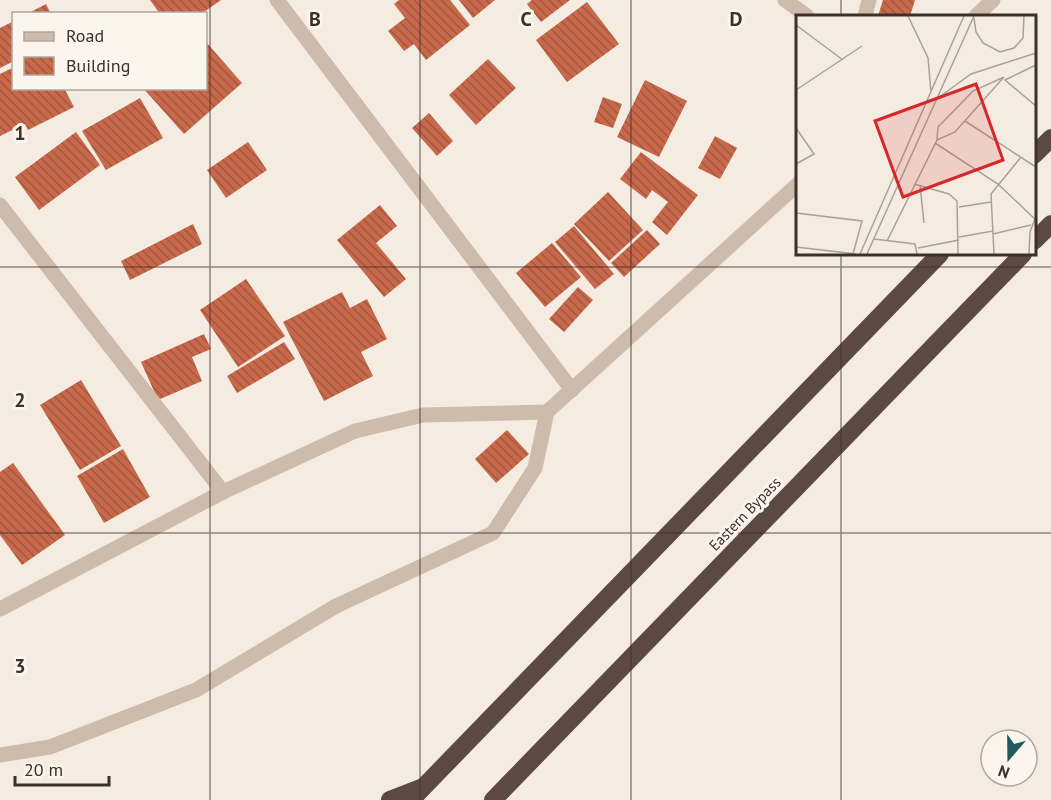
<svg xmlns="http://www.w3.org/2000/svg" width="1051" height="800" font-family="'PT Sans',sans-serif">
	<style>
		.building { fill: url(#building-back-hatch) }
		.lines { fill: none; stroke-linecap: round; stroke-linejoin: round }
		.minor { stroke: #cdbbac; stroke-width: 15 }
		.highway { stroke: #5c4a42; stroke-width: 18 }
		.grid { fill: none; stroke: #3b302b; stroke-width: 1.5; stroke-opacity: 0.55 }
		.labels { text-anchor: middle; stroke-width: 6; stroke-linejoin: round; paint-order: stroke }
		.street-label { font-size: 15px; fill: #3b302b; stroke: #fbf5ee }
		.inset-road { fill: none; stroke: #aaa098; stroke-width: 1.5 }
		.view { fill: #d62828; fill-opacity: 0.15; stroke: #d62828; stroke-width: 3 }
		.inset-edge { fill: none; stroke: #3b302b; stroke-width: 3 }
		.grid-label { font-size: 20px; text-anchor: middle; font-weight: bold; fill: #3b302b; stroke: #fbf5ee; stroke-width: 6; stroke-linejoin: round; paint-order: stroke }
	</style>
	<defs>
		<pattern id="building-back-hatch" width="6" height="6" patternUnits="userSpaceOnUse" patternTransform="scale(1.5)"><rect width="6" height="6" fill="#c8694b"/><path d="M-1 5l2 2M0 0l6 6M5-1l2 2" fill="none" stroke="#a4573f"/></pattern>
	</defs>
	<rect width="100%" height="100%" fill="#f4ebe1"/>
	<g class="building">
		<polygon points="150,0 221,0 201,14 160,14"/>
		<polygon points="399,0 450,0 470,25 426,60 414,44 404,51 388,31 405,18 394,4"/>
		<polygon points="459,0 495,0 473,18"/>
		<polygon points="532,0 570,0 541,22 527,4"/>
		<polygon points="883,0 915,0 910,16 878,16"/>
		<polygon points="587,2 619,44 567,82 536,40"/>
		<polygon points="46,4 51,14 27,14"/>
		<polygon points="14,21 14,61 0,68 0,28"/>
		<polygon points="206,42 242,83 184,134 143,88 206,88"/>
		<polygon points="488,59 516,88 476,125 449,95"/>
		<polygon points="14,67 14,88 64,88 74,107 28,130 25,124 0,136 0,74"/>
		<polygon points="645,80 687,101 659,157 617,137"/>
		<polygon points="603,97 622,104 613,128 594,122"/>
		<polygon points="140,98 163,138 106,170 82,131"/>
		<polygon points="429,113 453,141 437,156 412,128"/>
		<polygon points="76,132 100,165 39,210 15,177"/>
		<polygon points="715,136 737,148 720,179 698,168"/>
		<polygon points="248,142 267,170 226,198 207,170"/>
		<polygon points="641,152 698,195 667,235 652,222 668,202 652,190 646,199 620,179"/>
		<polygon points="608,192 643,230 609,261 574,224"/>
		<polygon points="380,205 397,226 376,243 406,279 384,297 337,240"/>
		<polygon points="193,224 202,244 130,280 121,261"/>
		<polygon points="574,226 614,274 595,289 555,242"/>
		<polygon points="647,230 660,244 624,277 611,263"/>
		<polygon points="552,243 581,277 545,307 516,273"/>
		<polygon points="246,279 285,336 238,367 200,310"/>
		<polygon points="578,287 593,300 564,332 549,319"/>
		<polygon points="342,292 350,308 367,299 387,339 361,352 373,376 324,401 283,322"/>
		<polygon points="204,334 211,349 192,357 202,381 158,400 141,362"/>
		<polygon points="284,342 295,359 237,393 227,376"/>
		<polygon points="81,380 121,446 80,470 40,405"/>
		<polygon points="507,430 529,454 496,483 475,459"/>
		<polygon points="123,449 150,497 104,523 77,476"/>
		<polygon points="13,463 65,535 22,565 0,535 0,472"/>
	</g>
	<g class="lines">
		<g class="minor">
			<polyline points="277,0 572,390"/>
			<polyline points="785,0 807,16"/>
			<polyline points="865,16 869,0"/>
			<polyline points="976,16 993,0"/>
			<polyline points="0,205 223,492"/>
			<polyline points="0,609 223,492 355,431 423,415 547,412"/>
			<polyline points="0,755 50,747 196,690 336,606 493,533 535,468 547,412 798,184"/>
		</g>
		<g class="highway">
			<polyline points="1034,155 1051,138"/>
			<polyline points="1034,241 1051,224"/>
			<polyline points="390,800 421,788"/>
			<polyline points="411,800 940,254"/>
			<polyline points="493,800 1023,254"/>
		</g>
	</g>
	<path class="grid" d="M210 0V800M420 0V800M631 0V800M841 0V16M841 254V800M0 267H1051M0 533H1051"/>
	<g class="labels">
		<g class="street-label">
			<text transform="translate(745 514) rotate(-46)" y="5">Eastern Bypass</text>
		</g>
	</g>
	<g transform="translate(796 15)">
		<rect width="240" height="240" fill="#f4ebe1"/>
		<path class="inset-road" d="M112 1 132 43 135 77M178 3 180 17 187 28 204 37 218 33 227 23 228 1M0 10 47 45M240 50 209 65 240 91M0 75 66 31M142 83 175 59 240 38M169 106 240 152M0 113 18 139 0 149M141 125 159 117 208 62M139 128 202 169 240 205M118 169 153 179 161 186 162 239M124 170 128 208M163 192 195 187M0 198 66 206 57 239M197 219 235 210M163 222 197 216M78 224 119 229 121 239M91 226 141 125 142 112 177 76 208 62M0 232 60 239M122 233 163 225M64 239 168 1M71 239 178 1M198 239 195 179 225 142M233 239 234 217 239 204"/>
		<path class="view" d="M180 69 207 145 107 182 79 106Z"/>
		<rect width="240" height="240" class="inset-edge"/>
	</g>
	<g class="grid-label">
		<text x="315" y="26">B</text>
		<text x="526" y="26">C</text>
		<text x="736" y="26">D</text>
		<text x="20" y="140">1</text>
		<text x="20" y="407">2</text>
		<text x="20" y="673">3</text>
	</g>
	<rect x="12" y="12" width="195" height="78" fill="#fbf5ee" stroke="#aea6a0" stroke-width="1.5"/>
	<rect x="24" y="32" width="30" height="9" fill="#cdbbac" stroke="#aea6a0" stroke-width="1.5"/>
	<text x="66" y="42" font-size="18" fill="#3b302b">Road</text>
	<rect x="24" y="57" width="30" height="18" fill="url(#building-back-hatch)" stroke="#aea6a0" stroke-width="1.5"/>
	<text x="66" y="72" font-size="18" fill="#3b302b">Building</text>
	<g transform="translate(1009 758) rotate(200)"><circle r="28" fill="#fbf5ee" stroke="#aea6a0" stroke-width="1.5"/>
	<path d="M0-4.5L10 22L0 15L-10 22Z" fill="#1f5a5e"/>
	<text y="-9" font-size="16" font-weight="bold" text-anchor="middle" fill="#3b302b">N</text>
	</g>
	<path d="M15 776v9h94v-9" fill="none" stroke="#3b302b" stroke-width="3"/>
	<text x="24" y="776" font-size="18" fill="#3b302b" stroke="#fbf5ee" stroke-width="4.5" paint-order="stroke">20 m</text>
</svg>
